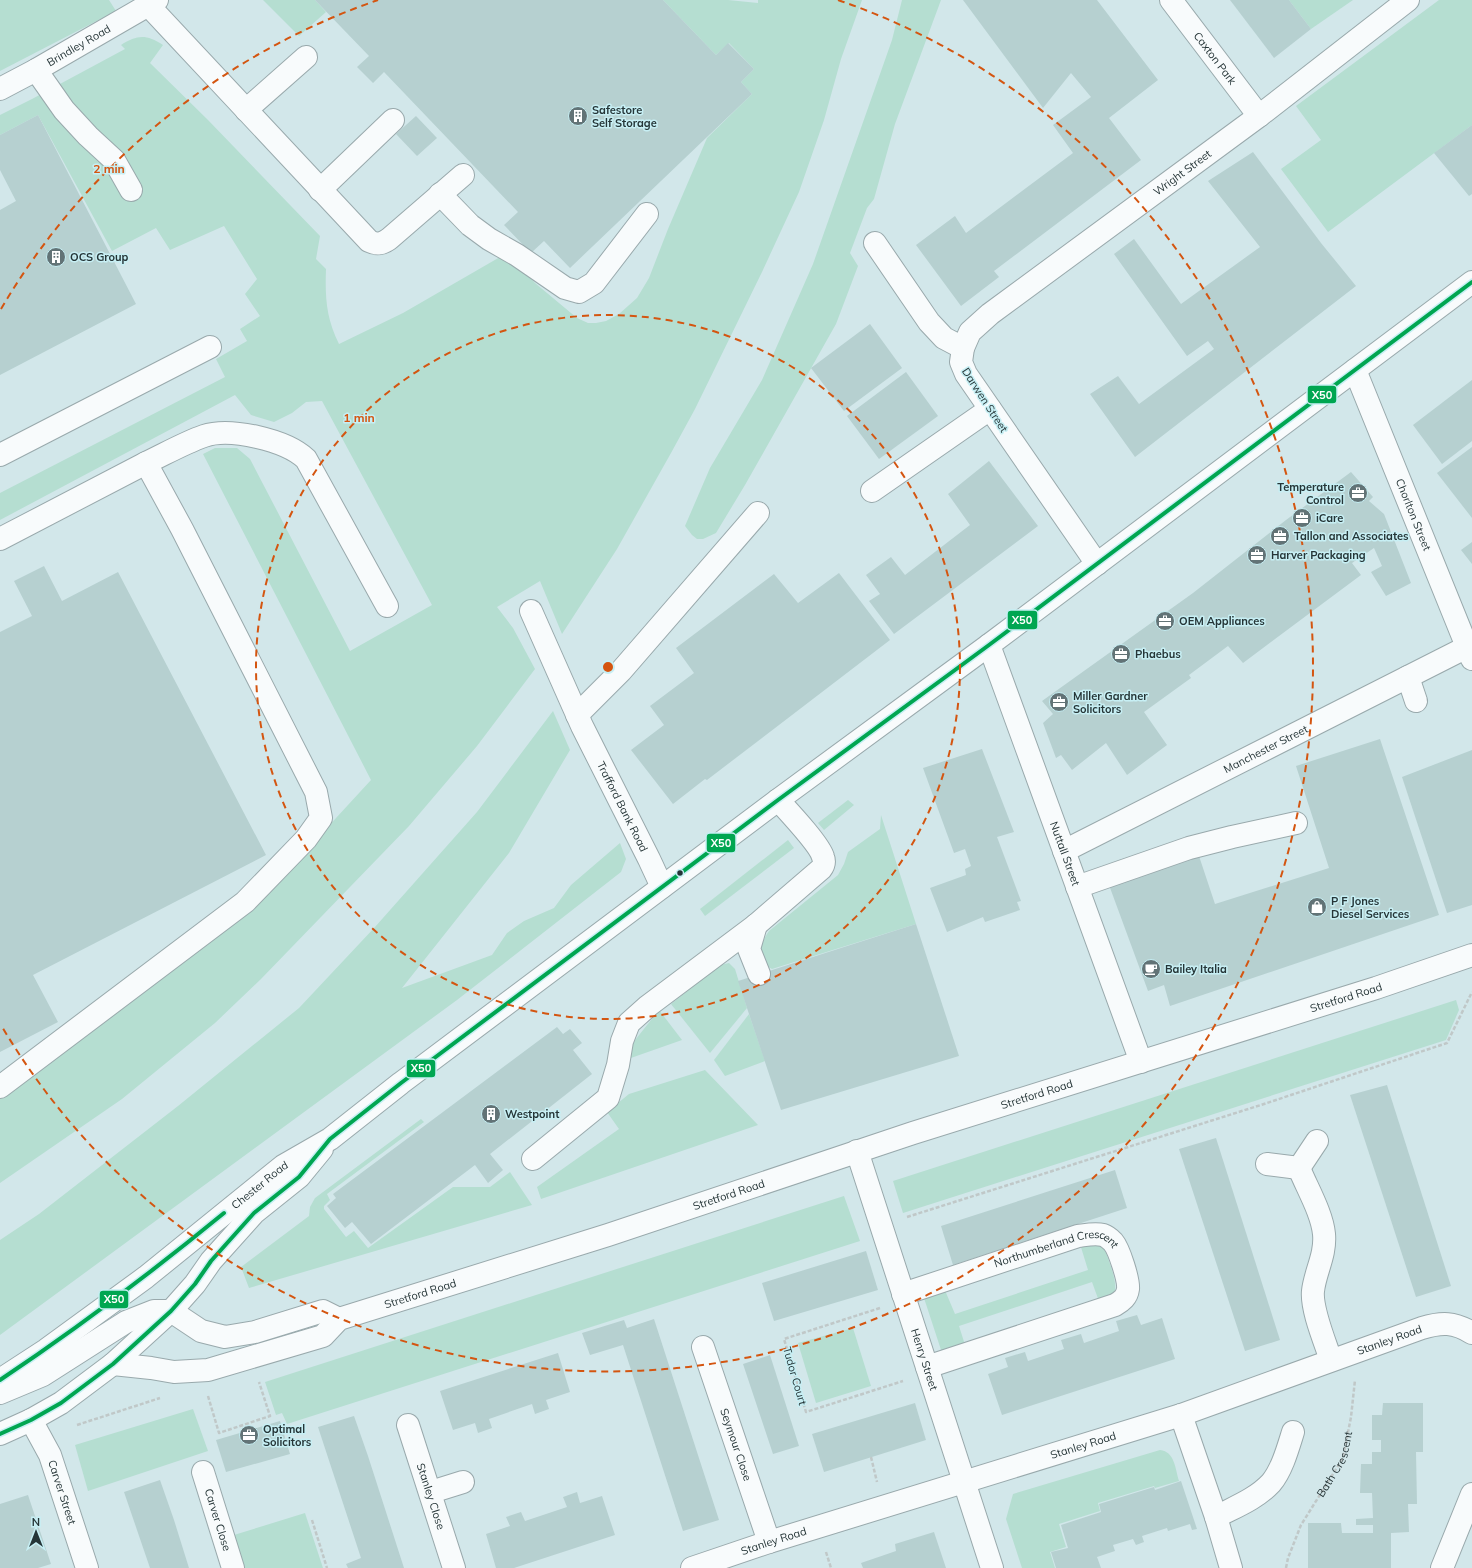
<svg xmlns="http://www.w3.org/2000/svg" width="1472" height="1568" font-family="Mulish,sans-serif">
	<style>
		.green { fill: #b5ded1 }
		.building { fill: #b6d0d0 }
		.lines { fill: none; stroke-linecap: round; stroke-linejoin: round }
		.minor-casing { stroke: #99a9ac; stroke-width: 24 }
		.major-casing { stroke: #99a9ac; stroke-width: 24 }
		.path { stroke: #c0c8c8; stroke-width: 2.5; stroke-dasharray: 4 2; stroke-linecap: butt }
		.minor { stroke: #f8fbfc; stroke-width: 22 }
		.major { stroke: #f8fbfc; stroke-width: 22 }
		.bus-1-casing { stroke: #c7eff4; stroke-width: 7 }
		.bus-1 { stroke: #00a651; stroke-width: 4 }
		.ring { fill: none; stroke: #d45510; stroke-width: 2; stroke-dasharray: 7 5 }
		.bus-dot { fill: #253537; stroke: #c7eff4; stroke-width: 1.5 }
		.labels { text-anchor: middle; stroke-width: 3; stroke-linejoin: round; paint-order: stroke }
		.street-label { font-size: 11px; fill: #253537; stroke: #c7eff4 }
		.poi-label { font-size: 11px; font-weight: bold; fill: #253537; stroke: #c7eff4; text-anchor: start }
		.centre { fill: #d45510; stroke: #c7eff4; stroke-width: 2 }
		.ring-label { font-size: 12px; text-anchor: middle; font-weight: bold; fill: #d45510; stroke: #c7eff4; stroke-width: 3; stroke-linejoin: round; paint-order: stroke }
		.line-badge { stroke: #c7eff4; stroke-width: 1.5 }
		.badge-label { font-size: 11px; text-anchor: middle; font-weight: bold; fill: #fff }
	</style>
	<rect width="100%" height="100%" fill="#d2e7ea"/>
	<g class="green">
		<polygon points="0,0 109,0 116,11 0,71"/>
		<polygon points="263,0 315,0 326,12 299,36"/>
		<path d="M663 0H728L758 3V0H862L841 59 824 120 799 192 762 272 695 409 671 453 617 549 562 634 540 581 497 607 513 628 535 669 477 746 409 826 261 979 215 1023 122 1099 0 1183V1099L267 893 371 780 203 454 215 448H237L250 459 350 651 432 605 322 401 306 402 292 413 274 422 251 415 235 395 0 520V493L225 377 216 359 247 341 240 329 260 316 245 294 257 279 224 226 170 250 156 228 112 251 38 115 0 135V115L32 99 125 49 121 45C137 35 146 34 163 45L150 63 208 120 320 236 316 259 326 269C325 297 326 318 339 344L403 313 500 257H511L535 283 577 318 588 323H596L606 321 619 314 637 298 649 278 668 229 707 138 752 94 741 82 754 69 729 43 716 55Z"/>
		<polygon points="902,0 941,0 895,124 874,199 867,208 850,253 858,266 836,324 745,485 716,533 703,539 697,539 692,535 685,526 710,468 762,380 813,264 892,40"/>
		<polygon points="1289,0 1353,0 1311,29"/>
		<polygon points="1439,0 1472,0 1472,125 1328,232 1281,169 1321,140 1296,106"/>
		<polygon points="553,711 570,750 509,853 402,988 492,955 507,933 524,921 554,908 571,885 620,843 626,859 621,872 457,1000 0,1335 0,1240 39,1214 178,1106 299,1008 375,927 477,812"/>
		<polygon points="848,800 854,805 824,830 818,823"/>
		<path d="M881 815 916 924 772 969 760 962C759 950 762 941 769 931L838 875 844 864 848 852 880 829Z"/>
		<polygon points="788,840 794,848 705,916 700,909"/>
		<polygon points="729,963 735,969 747,1008 710,1053 671,1004 720,965"/>
		<polygon points="1456,1000 1459,1010 1446,1040 903,1213 893,1181"/>
		<polygon points="659,1010 682,1040 628,1059 628,1049"/>
		<polygon points="749,1014 765,1061 725,1076 714,1060"/>
		<polygon points="705,1070 758,1125 541,1199 537,1187 619,1129 607,1112 629,1094"/>
		<polygon points="421,1119 424,1122 327,1194 330,1200 324,1206 324,1209 346,1237 354,1231 368,1248 453,1187 490,1187 510,1172 532,1205 249,1288 241,1267 309,1216 310,1207 315,1198"/>
		<polygon points="844,1196 860,1241 287,1424 282,1413 276,1415 265,1382"/>
		<path d="M1090 1241 1104 1246C1108 1261 1119 1281 1114 1297L1100 1304 1092 1282 959 1326 966 1348 943 1356 923 1295 944 1288 955 1314 1088 1270 1080 1244Z"/>
		<polygon points="853,1328 871,1386 816,1403 798,1343"/>
		<polygon points="193,1409 208,1451 88,1491 75,1445"/>
		<path d="M1160 1450C1175 1452 1175 1468 1179 1481L1155 1488 1154 1486 1098 1503 1100 1511 1059 1524 1066 1547 1050 1552 1055 1568H1022L1006 1519 1013 1494Z"/>
		<polygon points="305,1513 323,1568 244,1568 234,1535"/>
	</g>
	<g class="building">
		<polygon points="315,0 663,0 716,55 728,43 754,69 741,82 752,94 570,268 544,241 531,253 504,225 518,212 384,72 373,83 357,67 369,56"/>
		<polygon points="963,0 1097,0 1158,80 1109,118 1141,160 994,271 999,277 961,306 916,245 955,216 966,233 1073,153 1053,125 1091,97 1071,73 1043,108"/>
		<polygon points="1230,0 1289,0 1311,29 1274,58"/>
		<polygon points="38,115 136,304 0,375 0,210 16,201 0,170 0,135"/>
		<polygon points="416,116 437,138 417,156 396,134"/>
		<polygon points="1472,125 1472,194 1469,196 1434,153"/>
		<polygon points="1253,152 1321,243 1356,286 1135,457 1090,394 1118,376 1139,404 1214,349 1208,341 1187,356 1114,254 1134,239 1181,304 1260,247 1208,181"/>
		<polygon points="870,324 902,368 844,411 811,368"/>
		<polygon points="906,372 938,416 879,459 847,416"/>
		<polygon points="1472,380 1472,441 1442,464 1413,425"/>
		<polygon points="1472,447 1472,518 1437,473"/>
		<polygon points="989,461 1038,526 894,634 869,601 880,594 866,575 891,557 905,575 970,525 948,494"/>
		<polygon points="1351,472 1373,497 1369,501 1384,514 1411,583 1386,596 1371,572 1382,566 1374,548 1352,563 1361,575 1243,663 1228,646 1189,675 1191,678 1144,712 1167,745 1127,775 1106,743 1072,770 1061,755 1056,758 1043,723 1053,714 1042,701 1193,593 1286,520"/>
		<polygon points="1472,542 1472,564 1461,550"/>
		<polygon points="44,566 62,601 118,572 266,855 33,975 58,1022 0,1052 0,632 32,616 14,581"/>
		<polygon points="839,573 890,640 707,780 705,779 673,804 631,750 664,725 650,706 694,673 676,648 774,574 798,603"/>
		<polygon points="1380,739 1439,915 1170,1006 1164,985 1148,991 1109,885 1199,856 1215,904 1329,868 1296,766"/>
		<polygon points="982,749 1014,832 997,837 1021,901 1017,902 1020,910 985,922 983,917 947,932 930,888 966,875 965,869 971,866 965,849 954,853 923,768"/>
		<polygon points="1472,750 1472,905 1447,913 1402,777"/>
		<polygon points="916,924 959,1056 781,1110 738,981"/>
		<polygon points="557,1027 563,1034 570,1029 582,1043 573,1050 592,1074 490,1154 503,1170 488,1183 475,1165 371,1244 352,1222 345,1228 327,1206 336,1198 333,1194"/>
		<polygon points="1387,1085 1451,1286 1416,1297 1350,1095"/>
		<polygon points="1216,1138 1280,1340 1245,1351 1179,1149"/>
		<polygon points="1115,1170 1127,1208 953,1265 941,1226"/>
		<polygon points="866,1251 878,1290 774,1321 762,1283"/>
		<polygon points="1137,1315 1141,1325 1162,1318 1175,1359 1002,1415 988,1374 1008,1367 1005,1358 1025,1352 1028,1361 1064,1349 1061,1340 1081,1334 1084,1343 1119,1331 1116,1321"/>
		<polygon points="654,1319 719,1520 683,1531 623,1345 590,1355 582,1333 624,1320 627,1328"/>
		<polygon points="558,1353 570,1392 546,1400 549,1409 535,1414 532,1404 489,1419 492,1428 478,1433 475,1423 453,1430 440,1391"/>
		<polygon points="770,1355 799,1446 773,1454 743,1364"/>
		<polygon points="915,1403 926,1440 824,1472 812,1434"/>
		<polygon points="1383,1403 1423,1403 1423,1452 1416,1452 1417,1504 1408,1504 1409,1532 1391,1533 1391,1568 1308,1568 1308,1523 1341,1523 1342,1533 1373,1533 1373,1525 1356,1525 1356,1519 1373,1518 1372,1493 1360,1493 1361,1464 1372,1464 1372,1452 1381,1452 1381,1440 1372,1440 1372,1415 1382,1415"/>
		<polygon points="354,1416 368,1456 404,1568 348,1568 346,1564 361,1558 318,1427"/>
		<polygon points="280,1421 290,1454 226,1472 216,1440"/>
		<polygon points="160,1480 174,1520 189,1568 150,1568 124,1492"/>
		<polygon points="1181,1481 1197,1529 1192,1530 1190,1524 1168,1531 1167,1528 1142,1536 1144,1542 1136,1545 1133,1539 1113,1545 1115,1551 1097,1557 1101,1568 1056,1568 1051,1552 1068,1548 1061,1525 1101,1512 1099,1504 1154,1487 1155,1490"/>
		<polygon points="577,1492 580,1503 602,1496 615,1535 514,1568 496,1568 486,1534 510,1526 506,1517 521,1512 525,1521 567,1507 563,1497"/>
		<polygon points="28,1495 51,1564 38,1568 0,1568 0,1504"/>
		<polygon points="934,1532 946,1568 863,1568 861,1563 896,1551 895,1544"/>
	</g>
	<g class="lines">
		<g class="minor-casing">
			<g id="minor">
				<path id="s2" d="M1171 0 1259 116"/>
				<path d="M149 6 369 241C377 245 382 244 389 239L463 175"/>
				<polyline points="36,70 64,110 88,136 114,160 131,190"/>
				<path id="s3" d="M0 89 36 70 157 0"/>
				<polyline points="246,110 306,57"/>
				<polyline points="320,190 393,120"/>
				<polyline points="440,194 470,225 489,239 517,255 565,288 579,292 594,283 647,214"/>
				<polyline points="875,243 929,322 944,338 963,348"/>
				<path id="s4" d="M1355 370 1472 659"/>
				<polyline points="0,455 210,347"/>
				<path d="M146 463C165 454 184 443 204 436 230 427 286 440 306 459L387 606"/>
				<polyline points="872,491 990,409"/>
				<polyline points="0,539 146,463 182,529 316,792 321,818 306,839 245,902 0,1087"/>
				<path id="s5" d="M1097 564 966 374 961 362 963 348 970 332 990 314 1259 116 1408 0"/>
				<path id="s6" d="M531 611 582 726 649 859 662 887"/>
				<path id="s7" d="M989 645 1141 1062"/>
				<polyline points="1408,677 1416,701"/>
				<polyline points="577,715 621,671 758,513"/>
				<path id="s8" d="M1064 851 1467 647"/>
				<polyline points="1077,887 1189,848 1232,837 1296,823"/>
				<polyline points="756,925 749,949 759,974"/>
				<path id="s9" d="M857 1151 992 1568"/>
				<path d="M533 1159 608 1098 618 1065 622 1041 629 1023 648 1006 756 925 821 869C824 865 825 862 823 857 820 845 788 811 778 800"/>
				<polyline points="1267,1164 1299,1168 1317,1141"/>
				<path d="M1299 1168C1307 1188 1322 1213 1324 1234 1326 1255 1315 1272 1313 1291 1311 1309 1325 1342 1331 1360"/>
				<path id="s10" d="M903 1294 1078 1236C1086 1235 1095 1233 1103 1235 1106 1236 1111 1240 1113 1242 1119 1249 1129 1280 1128 1289 1127 1297 1122 1301 1115 1305L927 1367"/>
				<path id="s11" d="M703 1347 769 1542"/>
				<polyline points="1181,1415 1216,1517 1231,1568"/>
				<path id="s12" d="M31 1420 50 1455 87 1568"/>
				<path id="s13" d="M408 1425 454 1568"/>
				<path id="s14" d="M203 1472 233 1568"/>
				<polyline points="431,1492 463,1482"/>
				<path d="M1216 1517C1235 1507 1256 1499 1271 1483 1282 1470 1288 1448 1293 1432"/>
				<path id="s15" d="M692 1568 769 1542 1181 1415 1422 1328C1442 1322 1454 1322 1472 1333"/>
			</g>
		</g>
		<g class="major-casing">
			<g id="major">
				<path id="s16" d="M113 1364 151 1368 174 1372 208 1370 323 1336 339 1319 608 1235 913 1133 1376 988 1472 955"/>
				<path id="s17" d="M0 1380 46 1350 146 1277 283 1166 330 1139 401 1083 778 800 989 645 1472 282"/>
				<polyline points="0,1393 43,1375 126,1322 154,1311 171,1311 201,1331 225,1337 255,1332 323,1311 339,1319"/>
				<polyline points="0,1434 31,1420 61,1403 113,1364 171,1311 195,1284 211,1261 254,1213 299,1177 322,1149"/>
				<polyline points="1442,1568 1472,1494"/>
			</g>
		</g>
		<g class="path">
			<polyline points="907,1217 1264,1104 1447,1043 1472,992"/>
			<polyline points="880,1308 784,1339 806,1412 903,1381"/>
			<polyline points="208,1396 219,1433 270,1416 259,1382"/>
			<polyline points="77,1425 160,1398"/>
			<polyline points="871,1457 877,1482"/>
			<polyline points="312,1520 327,1568"/>
			<polyline points="826,1552 831,1568"/>
			<path id="s1" d="M1286 1568 1288 1558 1301 1525 1343 1458 1351 1417 1355 1380"/>
		</g>
		<use href="#minor" class="minor"/>
		<use href="#major" class="major"/>
		<g class="bus-1-casing">
			<g id="bus-1">
				<path d="M0 1380C78 1328 152 1272 224 1213"/>
				<polyline points="0,1434 31,1420 61,1403 113,1364 171,1311 195,1284 211,1261 254,1213 299,1177 330,1139 401,1083 778,800 989,645 1472,282"/>
			</g>
		</g>
		<use href="#bus-1" class="bus-1"/>
	</g>
	<g class="ring">
		<circle cx="608" cy="667" r="352"/>
		<path d="M1 309A705 705 0 0 1 378 0M838 0A705 705 0 1 1 1 1025"/>
	</g>
	<defs>
		<g id="building-disc" transform="scale(1)"><circle r="9.5" fill="#627376" stroke="#c7eff4"/><path d="M-4-6H4V6H1V3H-1V6H-4ZM-2.5-4.3h1.7v1.8h-1.7ZM.8-4.3h1.7v1.8H.8ZM-2.5-1h1.7V.8h-1.7ZM.8-1h1.7V.8H.8Z" fill="#fff"/></g>
		<g id="office-disc" transform="scale(1)"><circle r="9.5" fill="#627376" stroke="#c7eff4"/><path d="M-6-3h4V-5.5h4V-3h4V5H-6ZM-1-4.5V-3h2v-1.5ZM-6 0V1H6V0Z" fill="#fff"/></g>
		<g id="shop-disc" transform="scale(1)"><circle r="9.5" fill="#627376" stroke="#c7eff4"/><path d="M-5-2.5h2.3a2.7 3.5 0 0 1 5.4 0H5L5.5 6h-11ZM-1.5-2.5h3a1.5 2.3 0 0 0-3 0Z" fill="#fff"/></g>
		<g id="cafe-disc" transform="scale(1)"><circle r="9.5" fill="#627376" stroke="#c7eff4"/><path d="M-5.5-4.5H6V0H3Q3 3.5 0 3.5H-2.5Q-5.5 3.5-5.5 0ZM3-3.2v2h1.7v-2ZM-6 4.5H4V6H-6Z" fill="#fff"/></g>
	</defs>
	<g fill-rule="evenodd">
		<use href="#building-disc" x="578" y="116"/>
		<use href="#building-disc" x="56" y="257"/>
		<use href="#office-disc" x="1358" y="493"/>
		<use href="#office-disc" x="1302" y="518"/>
		<use href="#office-disc" x="1280" y="536"/>
		<use href="#office-disc" x="1257" y="555"/>
		<use href="#office-disc" x="1165" y="621"/>
		<use href="#office-disc" x="1121" y="654"/>
		<use href="#office-disc" x="1059" y="702"/>
		<use href="#shop-disc" x="1317" y="907"/>
		<use href="#cafe-disc" x="1151" y="969"/>
		<use href="#building-disc" x="491" y="1114"/>
		<use href="#office-disc" x="249" y="1435"/>
	</g>
	<circle class="bus-dot" cx="680" cy="873" r="3.5"/>
	<g class="labels">
		<g class="street-label">
			<text dy="4" stroke="none"><textPath href="#s3" startOffset="90">Brindley Road</textPath></text>
			<text dy="4" stroke="none"><textPath href="#s2" startOffset="73">Caxton Park</textPath></text>
			<text dy="4" stroke="none"><textPath href="#s5" startOffset="541">Wright Street</textPath></text>
			<text transform="translate(985 400) rotate(57)" y="4">Darwen Street</text>
			<text dy="4" stroke="none"><textPath href="#s4" startOffset="156">Chorlton Street</textPath></text>
			<text dy="4" stroke="none"><textPath href="#s8" startOffset="226">Manchester Street</textPath></text>
			<text dy="4" stroke="none"><textPath href="#s6" startOffset="216">Trafford Bank Road</textPath></text>
			<text dy="4" stroke="none"><textPath href="#s7" startOffset="222">Nuttall Street</textPath></text>
			<text dy="4" stroke="none"><textPath href="#s16" startOffset="1296">Stretford Road</textPath></text>
			<text dy="4" stroke="none"><textPath href="#s16" startOffset="972">Stretford Road</textPath></text>
			<text dy="4" stroke="none"><textPath href="#s17" startOffset="325">Chester Road</textPath></text>
			<text dy="4" stroke="none"><textPath href="#s16" startOffset="648">Stretford Road</textPath></text>
			<text dy="4" stroke="none"><textPath href="#s10" startOffset="162">Northumberland Crescent</textPath></text>
			<text dy="4" stroke="none"><textPath href="#s16" startOffset="324">Stretford Road</textPath></text>
			<text dy="4" stroke="none"><textPath href="#s15" startOffset="734">Stanley Road</textPath></text>
			<text dy="4" stroke="none"><textPath href="#s9" startOffset="219">Henry Street</textPath></text>
			<text transform="translate(795 1376) rotate(74)" y="4">Tudor Court</text>
			<text dy="4" stroke="none"><textPath href="#s11" startOffset="103">Seymour Close</textPath></text>
			<text dy="4" stroke="none"><textPath href="#s15" startOffset="410">Stanley Road</textPath></text>
			<text dy="4" stroke="none"><textPath href="#s1" startOffset="116">Bath Crescent</textPath></text>
			<text dy="4" stroke="none"><textPath href="#s12" startOffset="79">Carver Street</textPath></text>
			<text dy="4" stroke="none"><textPath href="#s13" startOffset="75">Stanley Close</textPath></text>
			<text dy="4" stroke="none"><textPath href="#s14" startOffset="50">Carver Close</textPath></text>
			<text dy="4" stroke="none"><textPath href="#s15" startOffset="86">Stanley Road</textPath></text>
		</g>
		<g class="poi-label">
			<text x="592" y="114">Safestore<tspan x="592" dy="13">Self Storage</tspan></text>
			<text x="70" y="261">OCS Group</text>
			<text x="1344" y="491" text-anchor="end">Temperature<tspan x="1344" dy="13">Control</tspan></text>
			<text x="1316" y="522">iCare</text>
			<text x="1294" y="540">Tallon and Associates</text>
			<text x="1271" y="559">Harver Packaging</text>
			<text x="1179" y="625">OEM Appliances</text>
			<text x="1135" y="658">Phaebus</text>
			<text x="1073" y="700">Miller Gardner<tspan x="1073" dy="13">Solicitors</tspan></text>
			<text x="1331" y="905">P F Jones<tspan x="1331" dy="13">Diesel Services</tspan></text>
			<text x="1165" y="973">Bailey Italia</text>
			<text x="505" y="1118">Westpoint</text>
			<text x="263" y="1433">Optimal<tspan x="263" dy="13">Solicitors</tspan></text>
		</g>
	</g>
	<circle cx="608" cy="667" r="6" class="centre"/>
	<g class="ring-label">
		<text x="109" y="173">2 min</text>
		<text x="359" y="422">1 min</text>
	</g>
	<g class="line-badge">
		<rect x="1307" y="385" width="30" height="19" rx="4" fill="#00a651"/>
		<rect x="1007" y="610" width="31" height="20" rx="4" fill="#00a651"/>
		<rect x="706" y="833" width="30" height="20" rx="4" fill="#00a651"/>
		<rect x="406" y="1059" width="30" height="19" rx="4" fill="#00a651"/>
		<rect x="99" y="1290" width="30" height="19" rx="4" fill="#00a651"/>
	</g>
	<g class="badge-label">
		<text x="1322" y="399">X50</text>
		<text x="1022" y="624">X50</text>
		<text x="721" y="847">X50</text>
		<text x="421" y="1072">X50</text>
		<text x="114" y="1303">X50</text>
	</g>
	<g transform="translate(36 1532)" stroke="#c7eff4" stroke-width="3" paint-order="stroke">
	<path d="M0-3L7 15L0 10L-7 15Z" fill="#253537"/>
	<text y="-6" font-size="11" font-weight="bold" text-anchor="middle" fill="#253537">N</text>
	</g>
</svg>
